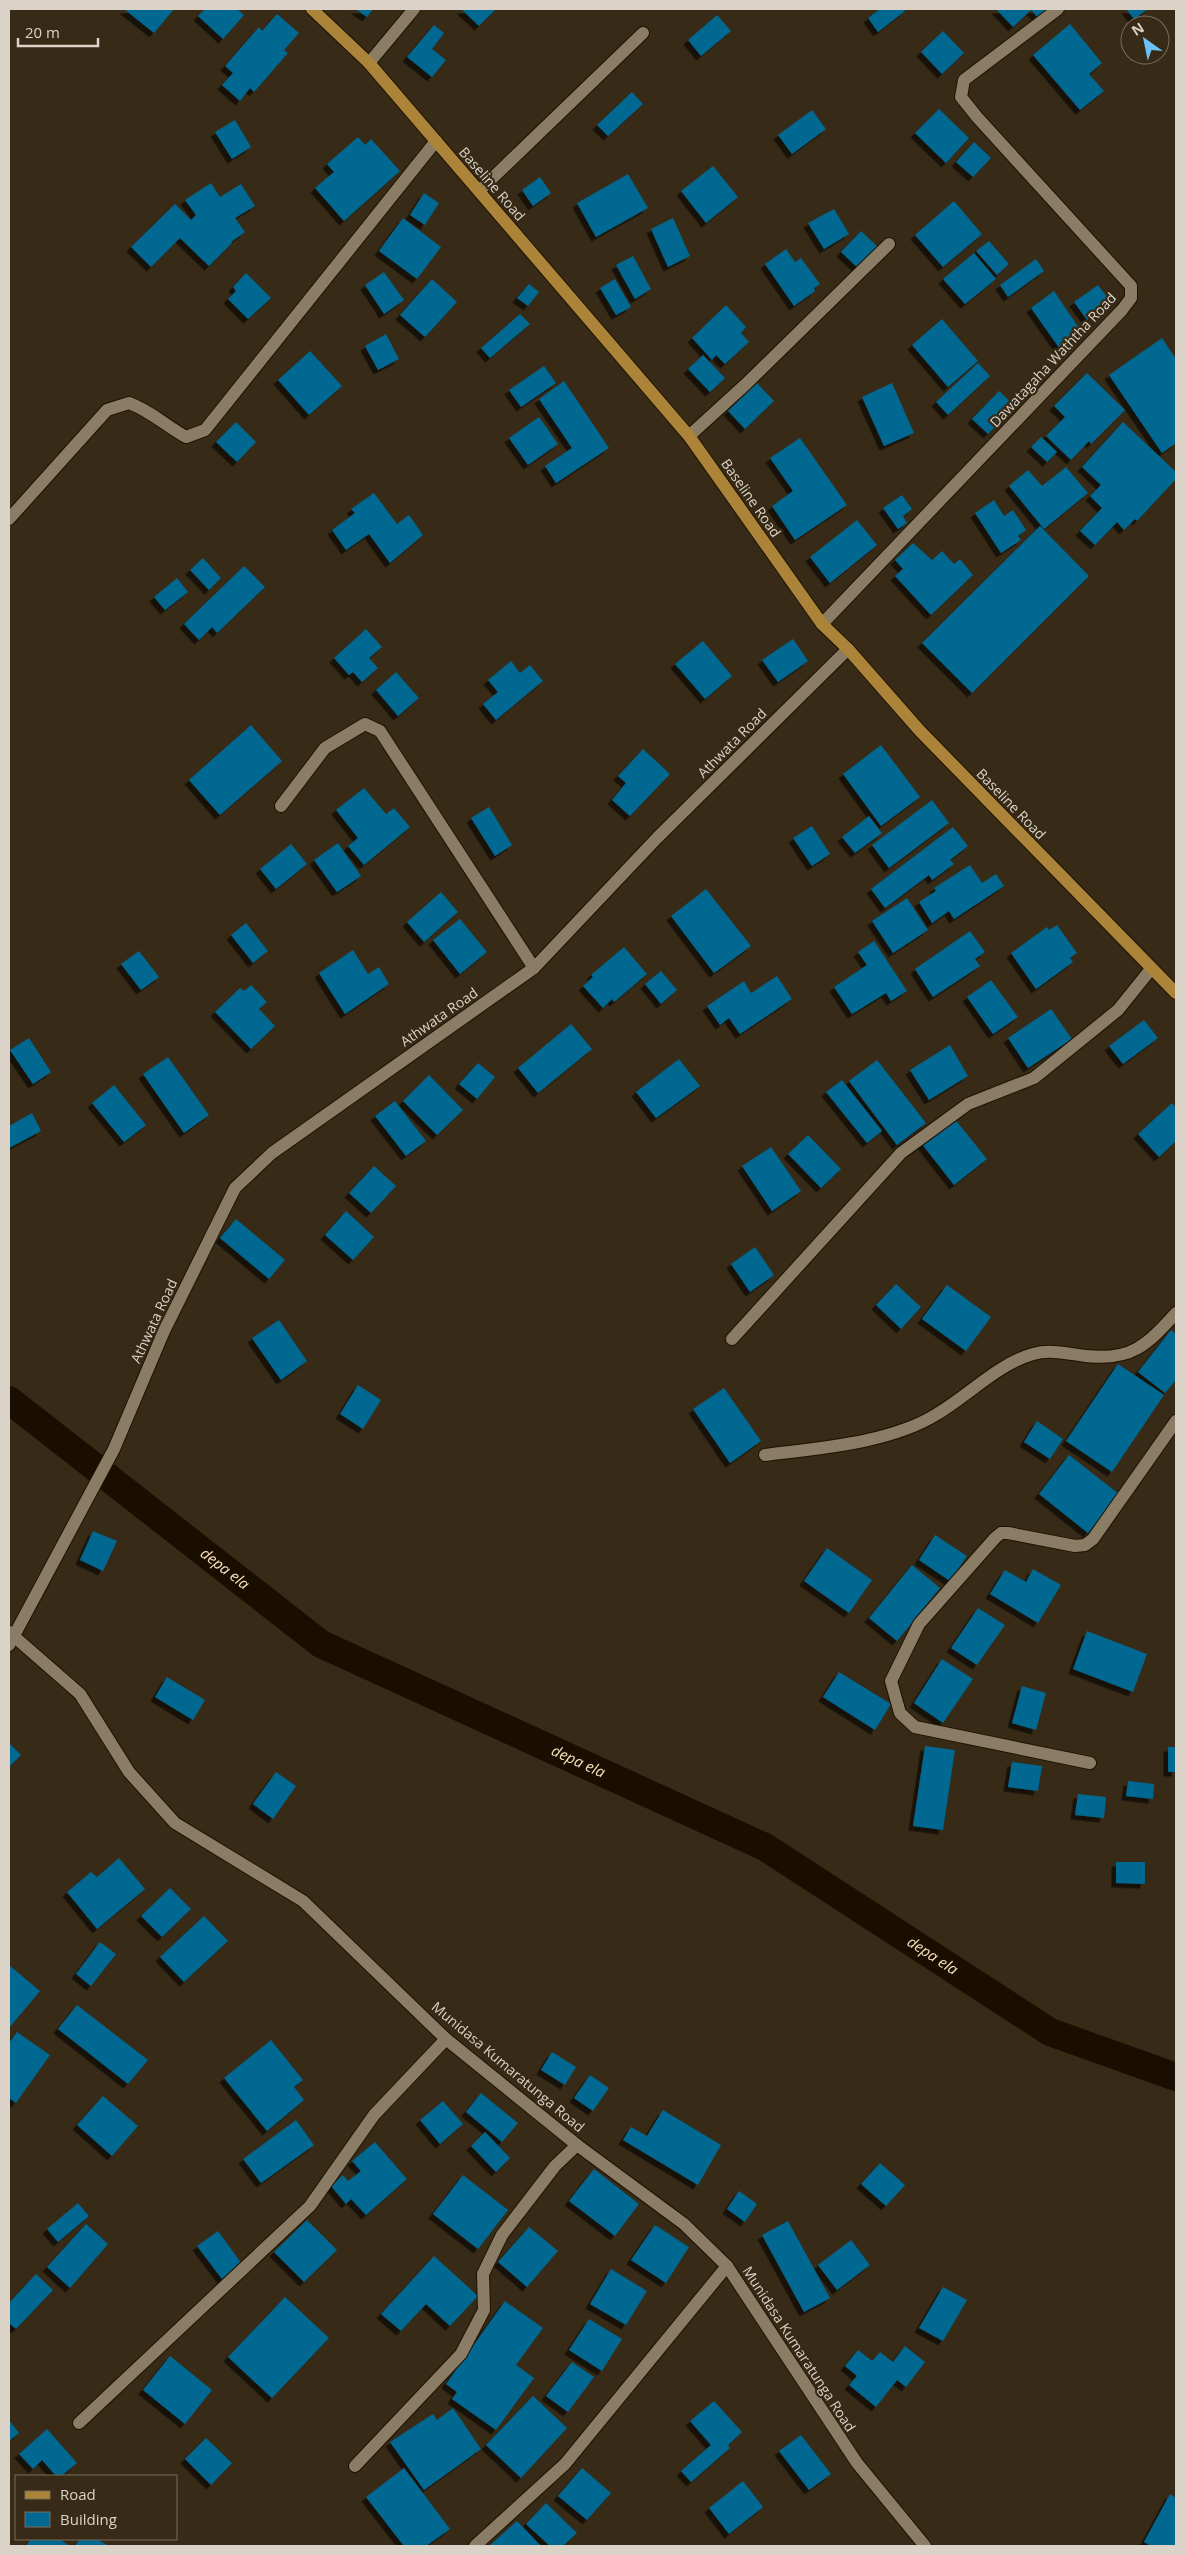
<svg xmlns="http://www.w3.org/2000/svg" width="1185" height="2555" font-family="'Open Sans',sans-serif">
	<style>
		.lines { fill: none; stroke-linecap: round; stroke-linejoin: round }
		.canal { stroke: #1a0e00; stroke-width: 28 }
		.building { fill: #036891; filter: url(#shadow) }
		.minor-casing { stroke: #1e1201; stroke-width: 14 }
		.major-casing { stroke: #1e1201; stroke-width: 14 }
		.minor { stroke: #8b7c65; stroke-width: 12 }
		.major { stroke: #ab843a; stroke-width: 12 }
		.labels { text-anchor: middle; stroke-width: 4.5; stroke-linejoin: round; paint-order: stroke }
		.street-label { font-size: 14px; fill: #dbd3c7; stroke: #372a16 }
		.water-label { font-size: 15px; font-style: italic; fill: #f7e0bd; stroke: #372a16 }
	</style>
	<defs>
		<filter id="shadow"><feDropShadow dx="-4.5" dy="4.5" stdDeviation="0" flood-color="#0009"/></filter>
	</defs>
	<rect width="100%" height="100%" fill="#372a16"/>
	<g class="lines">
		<path class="canal" id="s1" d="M9 1400 321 1644 765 1847 1050 2032 1176 2077"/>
	</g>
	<g class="building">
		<polygon points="124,9 174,9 154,33"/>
		<polygon points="205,9 237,9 244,15 223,39 198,16"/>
		<polygon points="355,9 373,9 367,17"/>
		<polygon points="461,9 496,9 479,26"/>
		<polygon points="880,9 903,9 905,11 878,32 868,18"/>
		<polygon points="996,9 1052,9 1040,20 1031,10 1013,27"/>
		<polygon points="1126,9 1148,9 1134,19"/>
		<polygon points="277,14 299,33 284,50 288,53 254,92 250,88 240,101 222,85 233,73 225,66 259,27 262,31"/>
		<polygon points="717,15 731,31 701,56 688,40"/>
		<polygon points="1070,24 1102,63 1089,74 1104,91 1080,110 1033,55"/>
		<polygon points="434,25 444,33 432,49 446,60 432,77 407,57"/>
		<polygon points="943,31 964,53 942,74 921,52"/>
		<polygon points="632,92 643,104 608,136 597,125"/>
		<polygon points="939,109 969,138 946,163 915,133"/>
		<polygon points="812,110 826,129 792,154 778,135"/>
		<polygon points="235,120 251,147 232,159 215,132"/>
		<polygon points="358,137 365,145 371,139 400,171 344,221 315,188 334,172 327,164"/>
		<polygon points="974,142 991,158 973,177 956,162"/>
		<polygon points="713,166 738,197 706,223 681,191"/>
		<polygon points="628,174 648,208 596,237 577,203"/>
		<polygon points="540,177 551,193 533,206 522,190"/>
		<polygon points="211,183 220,197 241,184 255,206 235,218 245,232 231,242 232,243 209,266 180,238 151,267 131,247 175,204 191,220 196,215 185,200"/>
		<polygon points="424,193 439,203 425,225 410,215"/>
		<polygon points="954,201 982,234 943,267 915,235"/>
		<polygon points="834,209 849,234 824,249 808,223"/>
		<polygon points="403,218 441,247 417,279 379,251"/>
		<polygon points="673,218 690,256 668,267 651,229"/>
		<polygon points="861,231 880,249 860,270 841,252"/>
		<polygon points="989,241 1009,264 997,275 976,251"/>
		<polygon points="786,249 795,262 801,258 820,284 814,288 815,291 794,306 765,264"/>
		<polygon points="974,253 996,279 965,304 943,279"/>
		<polygon points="633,256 651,289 635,299 616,265"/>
		<polygon points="1036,259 1044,271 1008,297 1000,285"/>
		<polygon points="384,272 404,300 384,314 365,285"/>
		<polygon points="246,273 271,298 248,319 228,299 236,291 233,287"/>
		<polygon points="432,279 457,302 425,337 400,315"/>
		<polygon points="615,279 631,307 616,315 600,288"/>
		<polygon points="529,284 539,292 528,306 517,298"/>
		<polygon points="1098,285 1111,302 1087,320 1074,302"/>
		<polygon points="1054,291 1083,334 1060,349 1031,308"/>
		<polygon points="726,305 746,327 741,333 749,342 725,364 716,355 712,360 692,338"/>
		<polygon points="520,314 530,324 490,358 481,348"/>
		<polygon points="942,319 978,361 948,387 912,345"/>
		<polygon points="386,334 399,359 378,370 365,346"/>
		<polygon points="1162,338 1176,359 1176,443 1162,453 1109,375"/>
		<polygon points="310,351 342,386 309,415 278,380"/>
		<polygon points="703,355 725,378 710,392 688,369"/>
		<polygon points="978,363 990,376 948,415 936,402"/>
		<polygon points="544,366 556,383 521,407 509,390"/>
		<polygon points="1087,373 1125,410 1091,444 1089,441 1071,460 1046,436 1065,417 1054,406"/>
		<polygon points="564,381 609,448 556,483 545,466 572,448 539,399"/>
		<polygon points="757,383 774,401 745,429 728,411"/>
		<polygon points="892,383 914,433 884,446 862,397"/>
		<polygon points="999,391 1015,406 988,434 972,419"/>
		<polygon points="539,417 558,444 528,465 509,438"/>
		<polygon points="236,422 256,442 237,462 216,442"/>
		<polygon points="1123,422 1176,472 1176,479 1137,521 1135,519 1124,530 1117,522 1095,545 1080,531 1102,508 1090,496 1101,485 1082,467"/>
		<polygon points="1041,437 1057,452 1047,462 1031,447"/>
		<polygon points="800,438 847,505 795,540 772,506 793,491 770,458"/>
		<polygon points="1066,467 1088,493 1044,529 1009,486 1028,470 1042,486"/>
		<polygon points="374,493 397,524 409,515 423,535 390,563 369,534 346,550 332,530 355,513 351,509"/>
		<polygon points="902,495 912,509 903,516 907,523 898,529 883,508"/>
		<polygon points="994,500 1004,516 1013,510 1026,530 1018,536 1021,540 1001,553 975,513"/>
		<polygon points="857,520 877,545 830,583 810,557"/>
		<polygon points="1040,526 1089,576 972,693 922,643"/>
		<polygon points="913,543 932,560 942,551 954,564 960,559 973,575 931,615 895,576 903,569 895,560"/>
		<polygon points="203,558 221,578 209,590 190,570"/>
		<polygon points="244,566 265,587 217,633 212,627 199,640 184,624"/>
		<polygon points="177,578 188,592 165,610 154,597"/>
		<polygon points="366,629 382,647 369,658 378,668 362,682 353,672 349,675 334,658"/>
		<polygon points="793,639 808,661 778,682 762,660"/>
		<polygon points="703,641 732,676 705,699 675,664"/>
		<polygon points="511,661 520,673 530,665 543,681 496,720 483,704 498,692 488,680"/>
		<polygon points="396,672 419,698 398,716 376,690"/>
		<polygon points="251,725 282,761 220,815 189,780"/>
		<polygon points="881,745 920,797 881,826 843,774"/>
		<polygon points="643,749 670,774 630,816 612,800 626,783 618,776"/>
		<polygon points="364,788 386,814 394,808 410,827 364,865 348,846 358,838 336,810"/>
		<polygon points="932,800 949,823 889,868 872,845"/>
		<polygon points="489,807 512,845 495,856 471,818"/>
		<polygon points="869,816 882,833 855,853 842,837"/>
		<polygon points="812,826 830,854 812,866 793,838"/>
		<polygon points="953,827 968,846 950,860 954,864 932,880 929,875 885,908 871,889"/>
		<polygon points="338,843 361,876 337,892 314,860"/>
		<polygon points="291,844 307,864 276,889 260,869"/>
		<polygon points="970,865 982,883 996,874 1004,886 954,919 949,911 932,923 919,902 936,891 934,888"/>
		<polygon points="706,889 751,946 714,973 671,916"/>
		<polygon points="441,892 458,912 424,942 407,922"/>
		<polygon points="907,898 928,930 893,953 872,921"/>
		<polygon points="460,919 487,952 460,974 433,940"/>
		<polygon points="246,923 268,951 253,963 231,935"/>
		<polygon points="1057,925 1077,953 1070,958 1073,962 1036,989 1011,953 1047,927 1049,930"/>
		<polygon points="970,931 985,952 975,959 980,966 933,997 915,969"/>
		<polygon points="874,941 907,991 891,1001 886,993 852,1014 834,987 867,965 858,952"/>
		<polygon points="624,947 647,974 614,1002 612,999 603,1008 583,986 593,977 591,975"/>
		<polygon points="353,950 368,974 379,967 389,984 345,1014 319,973"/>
		<polygon points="139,951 159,977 141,990 121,964"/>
		<polygon points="661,971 677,990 661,1004 645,984"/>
		<polygon points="777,976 792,999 740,1034 729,1018 720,1025 707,1006 744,981 751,993"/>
		<polygon points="991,980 1018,1017 993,1034 967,997"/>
		<polygon points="251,985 267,1002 259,1009 275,1026 251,1049 215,1012 240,988 244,991"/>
		<polygon points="1051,1009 1072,1039 1028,1068 1008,1038"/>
		<polygon points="1144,1020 1158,1038 1123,1064 1109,1046"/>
		<polygon points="571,1024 592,1049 538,1093 518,1068"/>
		<polygon points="29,1038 51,1072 33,1084 10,1050"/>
		<polygon points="950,1045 968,1076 929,1100 910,1070"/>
		<polygon points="168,1057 209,1115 184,1133 143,1074"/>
		<polygon points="679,1059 700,1086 656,1118 636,1092"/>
		<polygon points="877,1060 926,1123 897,1145 849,1081"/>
		<polygon points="478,1063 495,1077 477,1099 459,1084"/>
		<polygon points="429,1075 463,1110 437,1135 403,1101"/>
		<polygon points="842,1080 882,1131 867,1143 826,1092"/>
		<polygon points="114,1085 146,1125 124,1142 92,1103"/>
		<polygon points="395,1101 426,1141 406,1156 375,1116"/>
		<polygon points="1172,1103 1176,1108 1176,1141 1159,1157 1138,1134"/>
		<polygon points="32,1113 41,1131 9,1148 9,1126"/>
		<polygon points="954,1118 987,1159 954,1185 922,1144"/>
		<polygon points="808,1135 841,1169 821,1188 788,1154"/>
		<polygon points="771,1147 801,1191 772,1211 742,1166"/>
		<polygon points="374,1166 396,1186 371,1213 349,1193"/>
		<polygon points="346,1211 374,1237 353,1260 325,1235"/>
		<polygon points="236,1219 285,1260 269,1279 220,1238"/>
		<polygon points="755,1247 774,1275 750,1292 731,1264"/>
		<polygon points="896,1284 921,1307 901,1329 876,1305"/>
		<polygon points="947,1285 991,1317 966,1351 922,1319"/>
		<polygon points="279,1320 307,1361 281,1380 252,1338"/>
		<polygon points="1171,1330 1176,1334 1176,1380 1165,1393 1138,1372"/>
		<polygon points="1118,1364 1164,1395 1112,1472 1066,1441"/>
		<polygon points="358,1385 381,1400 363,1429 340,1414"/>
		<polygon points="724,1388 761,1441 730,1463 693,1409"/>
		<polygon points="1037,1421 1063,1439 1050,1459 1024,1442"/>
		<polygon points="1069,1455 1119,1494 1088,1533 1039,1494"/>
		<polygon points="93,1531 117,1541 103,1571 80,1560"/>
		<polygon points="935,1535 967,1556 950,1581 919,1560"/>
		<polygon points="827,1548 872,1580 849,1613 804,1581"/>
		<polygon points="912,1565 940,1588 897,1641 869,1618"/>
		<polygon points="1033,1569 1061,1585 1038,1623 990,1594 1005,1570 1026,1582"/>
		<polygon points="978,1608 1005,1625 977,1665 951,1648"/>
		<polygon points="1087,1631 1147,1654 1133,1692 1073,1669"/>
		<polygon points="942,1659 973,1679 943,1723 914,1703"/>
		<polygon points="839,1672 891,1704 875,1730 823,1697"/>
		<polygon points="167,1677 205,1700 193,1720 155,1697"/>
		<polygon points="1022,1686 1046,1693 1036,1730 1012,1723"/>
		<polygon points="10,1744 21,1755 9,1767 9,1746"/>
		<polygon points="925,1746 955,1750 943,1830 913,1826"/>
		<rect x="1168" y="1747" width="8" height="25"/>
		<polygon points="1012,1762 1042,1766 1038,1791 1008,1787"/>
		<polygon points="276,1772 296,1786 273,1819 253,1804"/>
		<polygon points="1128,1781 1154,1784 1153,1799 1126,1796"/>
		<polygon points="1078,1794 1106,1797 1104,1818 1075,1815"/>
		<polygon points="119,1858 145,1889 97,1929 67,1892 91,1872 97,1877"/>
		<polygon points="1116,1862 1145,1862 1145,1884 1116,1883"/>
		<polygon points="170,1888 191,1909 162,1937 141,1916"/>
		<polygon points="204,1916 228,1941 184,1982 160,1957"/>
		<polygon points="100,1942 116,1954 91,1986 76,1974"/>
		<polygon points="9,1965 40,1991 9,2028"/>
		<polygon points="77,2005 148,2060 128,2084 58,2029"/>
		<polygon points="17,2032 50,2055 16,2103 9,2098 9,2043"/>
		<polygon points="271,2040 303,2080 294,2087 304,2100 267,2131 224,2078"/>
		<polygon points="552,2052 576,2067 565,2085 541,2070"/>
		<polygon points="590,2075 609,2088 593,2111 574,2098"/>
		<polygon points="481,2093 518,2123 502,2142 466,2112"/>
		<polygon points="103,2096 138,2126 112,2156 77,2125"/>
		<polygon points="443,2101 463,2124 440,2144 420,2120"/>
		<polygon points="663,2110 721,2145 698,2185 623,2140 631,2127 647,2136"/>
		<polygon points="296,2120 314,2145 261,2183 243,2159"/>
		<polygon points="485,2132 510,2158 496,2172 471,2146"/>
		<polygon points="375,2142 407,2179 366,2215 351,2199 346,2204 331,2186 343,2175 348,2181 361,2171 352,2161"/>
		<polygon points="880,2163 905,2185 886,2206 861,2184"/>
		<polygon points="594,2169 639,2204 615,2236 569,2201"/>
		<polygon points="463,2175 508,2210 478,2249 433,2214"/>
		<polygon points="739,2191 757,2204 745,2222 727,2209"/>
		<polygon points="78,2203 89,2216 58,2242 47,2229"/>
		<polygon points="307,2220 337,2250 304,2282 274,2252"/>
		<polygon points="788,2221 830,2298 804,2312 762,2235"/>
		<polygon points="86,2224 108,2244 70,2288 47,2267"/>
		<polygon points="655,2225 689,2247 666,2283 631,2260"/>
		<polygon points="529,2227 558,2251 527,2287 498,2262"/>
		<polygon points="218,2231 242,2264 222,2279 197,2246"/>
		<polygon points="851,2240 870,2265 837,2290 818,2265"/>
		<polygon points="434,2256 478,2296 450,2326 426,2304 401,2331 381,2314"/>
		<polygon points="611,2269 647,2291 626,2325 590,2304"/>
		<polygon points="36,2274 53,2290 16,2329 9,2323 9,2303"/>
		<polygon points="943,2287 967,2300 943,2341 919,2328"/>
		<polygon points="285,2297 329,2338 272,2398 228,2357"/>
		<polygon points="505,2301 543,2328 516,2365 534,2378 496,2430 452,2399 457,2392 446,2384"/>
		<polygon points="589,2319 622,2339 602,2371 569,2350"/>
		<polygon points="905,2346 925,2362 906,2387 897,2380 876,2407 849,2385 857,2376 845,2366 858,2350 872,2361 880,2352 893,2362"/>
		<polygon points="170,2356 212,2390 185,2424 143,2390"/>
		<polygon points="572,2362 594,2377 568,2412 546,2396"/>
		<polygon points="533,2396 567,2428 521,2478 486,2445"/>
		<polygon points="714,2401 742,2432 728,2445 730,2448 691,2482 681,2471 711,2445 690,2421"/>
		<polygon points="453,2408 481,2449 424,2490 390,2442 433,2414 437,2420"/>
		<polygon points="9,2420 19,2433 9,2441"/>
		<polygon points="47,2429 77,2463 61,2476 56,2476 42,2460 33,2469 19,2454"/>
		<polygon points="801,2435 831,2474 809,2490 779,2451"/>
		<polygon points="206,2438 232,2463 211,2485 185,2459"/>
		<polygon points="404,2468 450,2529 426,2546 404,2546 366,2497"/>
		<polygon points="582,2468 611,2493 587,2520 558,2496"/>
		<polygon points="743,2481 763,2507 729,2534 709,2508"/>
		<polygon points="1170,2494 1176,2498 1176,2546 1151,2546 1144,2542"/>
		<polygon points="546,2503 577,2533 563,2546 550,2546 526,2524"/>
		<polygon points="517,2521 541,2546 489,2546"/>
		<polygon points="31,2539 59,2539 70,2546 26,2546"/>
		<polygon points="80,2539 97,2539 109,2546 75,2546"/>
	</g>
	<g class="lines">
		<g class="minor-casing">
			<g id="minor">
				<polyline points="369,63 414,9"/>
				<polyline points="479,191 643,33"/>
				<polyline points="689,436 746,384 889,244"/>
				<path d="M9 519 107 410 129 403C151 411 166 426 186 437L205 430 436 141"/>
				<polyline points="822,624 1122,310 1131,298 1131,286 977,117 961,97 964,80 1058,9"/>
				<polyline points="281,806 325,748 365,724 380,731 534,968"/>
				<polyline points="732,1339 901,1153 968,1104 1034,1078 1118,1010 1151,969"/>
				<path d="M765 1455C819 1448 891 1443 937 1414 969 1395 998 1364 1033 1354 1051 1349 1069 1354 1086 1356 1132 1361 1147 1345 1176 1313"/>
				<polyline points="9,1632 80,1694 129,1772 175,1823 303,1901 446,2039 577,2145 684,2224 727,2266 857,2463 925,2546"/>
				<polyline points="9,1645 114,1449 164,1331 235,1188 272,1153 534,968 657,838 848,649"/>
				<polyline points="1090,1763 915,1727 900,1713 891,1681 919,1624 995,1538 1001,1533 1008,1533 1075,1546 1085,1545 1093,1539 1176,1421"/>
				<polyline points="79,2423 310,2206 374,2115 446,2039"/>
				<polyline points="355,2466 461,2354 484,2310 483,2274 502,2235 555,2166 577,2145"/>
				<polyline points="475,2546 565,2464 727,2266"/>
			</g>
		</g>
		<g class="major-casing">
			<polyline id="major" points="312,9 369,63 689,436 822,624 848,649 920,731 1176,993"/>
		</g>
		<use href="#minor" class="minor"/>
		<use href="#major" class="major"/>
	</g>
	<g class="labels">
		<g class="street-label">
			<text transform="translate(492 184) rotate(49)" y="5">Baseline Road</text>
			<text transform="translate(1053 360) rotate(-47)" y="5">Dawatagaha Waththa Road</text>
			<text transform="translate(751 498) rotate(55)" y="5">Baseline Road</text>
			<text transform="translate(732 743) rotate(-45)" y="5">Athwata Road</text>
			<text transform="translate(1011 804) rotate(46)" y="5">Baseline Road</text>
			<text transform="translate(439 1017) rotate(-35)" y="5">Athwata Road</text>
			<text transform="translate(154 1321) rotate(-65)" y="5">Athwata Road</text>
			<text transform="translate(508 2067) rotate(40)" y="5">Munidasa Kumaratunga Road</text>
			<text transform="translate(799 2349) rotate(57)" y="5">Munidasa Kumaratunga Road</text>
		</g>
		<g class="water-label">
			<text dy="5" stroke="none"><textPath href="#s1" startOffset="274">depa ela</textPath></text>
			<text dy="5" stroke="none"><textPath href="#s1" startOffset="679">depa ela</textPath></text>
			<text dy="5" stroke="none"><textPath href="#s1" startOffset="1084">depa ela</textPath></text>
		</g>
	</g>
	<rect width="1185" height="2555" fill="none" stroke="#dbd3c7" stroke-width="20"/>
	<rect x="15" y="2475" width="162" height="65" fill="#372a16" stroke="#796e5d"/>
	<rect x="25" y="2491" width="25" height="8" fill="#ab843a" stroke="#796e5d"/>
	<text x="60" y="2500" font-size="15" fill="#dbd3c7">Road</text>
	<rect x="25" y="2512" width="25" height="15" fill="#036891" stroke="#796e5d"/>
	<text x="60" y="2525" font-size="15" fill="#dbd3c7">Building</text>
	<g transform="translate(1145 40) rotate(327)"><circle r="24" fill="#372a16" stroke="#796e5d"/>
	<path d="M0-4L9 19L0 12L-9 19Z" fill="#6cc3f3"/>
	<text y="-8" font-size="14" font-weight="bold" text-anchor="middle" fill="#dbd3c7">N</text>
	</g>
	<path d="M18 38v8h80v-8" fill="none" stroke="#dbd3c7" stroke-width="2.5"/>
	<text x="25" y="38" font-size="15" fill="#dbd3c7" stroke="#372a16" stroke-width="4" paint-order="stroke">20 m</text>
</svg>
